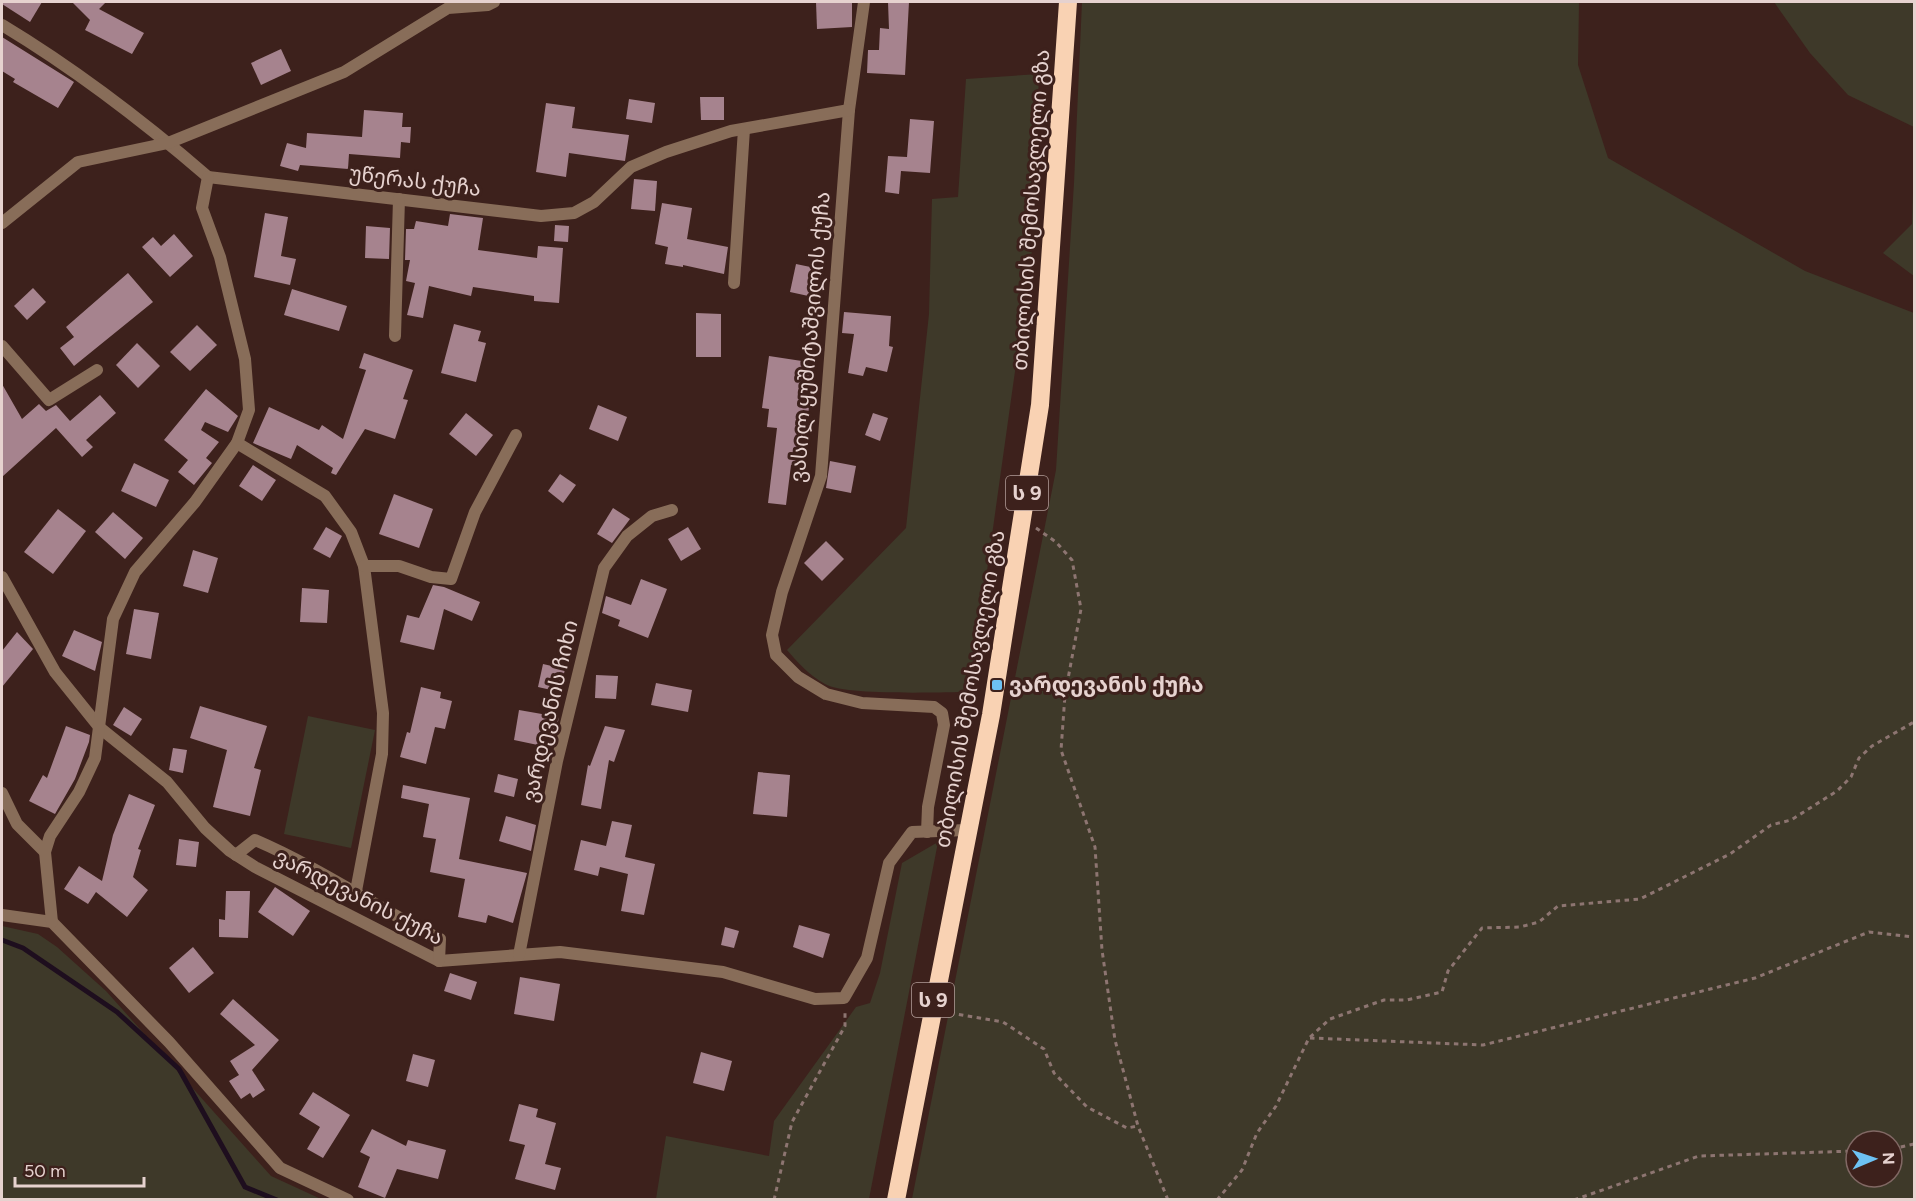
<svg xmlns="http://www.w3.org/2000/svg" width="1916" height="1201" font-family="Figtree,'Noto Sans Georgian',sans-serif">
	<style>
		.green { fill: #3e3929; fill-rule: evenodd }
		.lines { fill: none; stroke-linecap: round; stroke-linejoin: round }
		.stream { stroke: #1e0e1e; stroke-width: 5 }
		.building { fill: #a6838e }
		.path { stroke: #8d7571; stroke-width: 3; stroke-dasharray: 4.5 4.5; stroke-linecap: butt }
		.street { stroke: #886d59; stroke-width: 12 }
		.highway { stroke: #f9d2b3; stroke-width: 18 }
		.poi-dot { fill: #6dc2f3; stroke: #3d211c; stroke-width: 2 }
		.labels { text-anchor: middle; stroke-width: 6; stroke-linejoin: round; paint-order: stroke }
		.shield { fill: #3d211c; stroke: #b39d99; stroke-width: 1.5 }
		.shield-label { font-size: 20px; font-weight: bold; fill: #e6d2cf }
		.street-label { font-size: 21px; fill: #e6d2cf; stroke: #3d211c }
		.poi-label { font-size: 21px; font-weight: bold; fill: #e6d2cf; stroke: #3d211c; text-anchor: start }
	</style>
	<rect width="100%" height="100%" fill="#3d211c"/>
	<g class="green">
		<path d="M1082 2H1579L1578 65 1608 158 1805 271 1914 313V1199H912L1056 470 1074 183ZM1856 1141H1892V1177H1856Z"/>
		<polygon points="1774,2 1914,2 1914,127 1848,95 1810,53"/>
		<path d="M1039 74 1032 250 970 692C941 692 846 696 825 684 809 675 798 663 787 650L906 528 929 314 932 199 958 197 966 79Z"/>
		<polygon points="1914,160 1914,276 1883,253 1912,224"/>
		<polygon points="308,716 375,730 351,848 284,834"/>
		<polygon points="938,842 869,1199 656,1199 666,1136 769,1156 774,1121 856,1007 870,1003 880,973 902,863"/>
		<polygon points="2,926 38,934 57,947 106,991 271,1176 321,1199 2,1199"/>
	</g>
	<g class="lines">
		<polyline class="stream" points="2,940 23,948 117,1012 179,1069 245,1187 277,1200"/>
	</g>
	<g class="building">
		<polygon points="2,2 42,2 30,22 2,4"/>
		<polygon points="72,2 106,2 99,9 144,33 132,54 85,30 90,20"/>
		<polygon points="816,2 852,2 852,27 817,29"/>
		<polygon points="888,2 909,2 905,75 867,73 868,50 879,50 880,28 889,29"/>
		<polygon points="2,37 74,82 58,108 13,82 15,79 2,71"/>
		<polygon points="281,49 291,71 261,85 251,63"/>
		<polygon points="700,97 724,97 724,120 701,120"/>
		<polygon points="629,99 655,103 652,123 626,119"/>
		<polygon points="546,103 575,107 572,128 629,135 625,161 569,153 566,177 536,172"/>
		<polygon points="364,110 403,113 402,127 411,127 410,143 401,142 400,158 349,154 348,169 300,165 298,171 280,166 287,143 306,148 307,133 362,137"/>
		<polygon points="910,119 934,121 930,173 901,171 899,194 885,192 888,156 907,157"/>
		<polygon points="634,179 657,181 655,211 631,209"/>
		<polygon points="662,203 692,208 687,239 728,247 724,274 683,265 683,267 665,264 668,247 655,244"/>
		<polygon points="265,213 288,217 281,256 296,259 290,285 254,277"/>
		<polygon points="450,214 483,218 478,250 537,258 538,246 563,248 559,303 534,301 534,296 473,287 471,296 429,286 423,318 407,315 415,283 406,281 410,260 405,260 406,229 414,229 416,221 448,226"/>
		<polygon points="555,225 569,226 568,242 554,241"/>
		<polygon points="366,226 390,228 389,259 365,258"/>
		<polygon points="174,234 193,256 170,277 142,247 153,237 161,246"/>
		<polygon points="796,264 820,269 813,297 790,292"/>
		<polygon points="128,273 153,302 74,366 60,348 74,337 66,327"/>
		<polygon points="33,288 46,302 27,320 14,306"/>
		<polygon points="292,289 347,306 339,331 284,315"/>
		<polygon points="844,312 891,316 889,346 893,347 887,372 866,367 863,376 848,373 854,334 842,333"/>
		<polygon points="696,313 721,314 721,357 696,357"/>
		<polygon points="454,324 481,331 478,341 486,343 476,382 441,373"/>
		<polygon points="197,325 217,345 190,371 170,352"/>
		<polygon points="137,343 160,366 138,388 116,365"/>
		<polygon points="364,353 413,370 403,399 408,400 395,439 365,429 336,475 331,473 333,468 297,445 291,459 253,443 269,407 319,430 322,425 343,439 366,370 359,368"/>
		<polygon points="769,356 815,363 801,466 791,465 786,505 768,503 777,428 767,427 769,409 762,408"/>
		<polygon points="2,384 22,419 39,404 46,411 56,405 70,421 100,395 116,413 86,440 93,447 82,457 56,428 2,477"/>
		<polygon points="206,389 238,416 228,432 205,422 201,430 219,442 206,458 212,463 194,485 178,472 188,460 164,440"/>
		<polygon points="598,405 627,417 618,441 589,429"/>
		<polygon points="466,413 493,435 476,456 449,434"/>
		<polygon points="873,413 888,418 880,441 865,435"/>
		<polygon points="830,461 856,466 851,493 826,488"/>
		<polygon points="134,463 169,480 156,507 121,491"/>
		<polygon points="253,465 276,480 262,501 239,486"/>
		<polygon points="560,474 576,485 563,503 548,491"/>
		<polygon points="394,494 433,509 419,548 379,534"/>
		<polygon points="613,508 630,519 612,543 597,534"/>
		<polygon points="58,509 86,531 53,574 24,552"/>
		<polygon points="113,512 143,538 125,559 95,532"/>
		<polygon points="326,527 342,536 330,558 313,549"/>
		<polygon points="688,527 701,549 681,561 668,539"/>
		<polygon points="826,541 844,559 822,581 804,563"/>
		<polygon points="193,550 218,558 208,593 183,586"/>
		<polygon points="641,579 667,589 648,638 618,626 620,620 602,613 606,596 631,605"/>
		<polygon points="433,585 444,587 480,602 472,621 444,609 434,650 400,642 407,615 419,618"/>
		<polygon points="302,588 329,590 327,623 300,622"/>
		<polygon points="134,609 159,613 151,659 126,654"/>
		<polygon points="74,630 102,642 95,671 62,656"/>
		<polygon points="17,632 33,649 2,687 2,651"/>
		<polygon points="543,664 565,669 560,692 538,687"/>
		<polygon points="596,675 618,676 616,699 595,698"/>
		<polygon points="656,683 692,690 688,712 651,705"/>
		<polygon points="421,687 441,692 440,698 452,701 445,729 435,727 426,764 400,757 407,732 410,733"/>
		<polygon points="200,706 267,726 254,768 261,770 250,816 213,807 227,750 190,738"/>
		<polygon points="124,707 142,719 131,736 113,725"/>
		<polygon points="519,710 559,717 552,748 514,740"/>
		<polygon points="66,726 90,735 89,742 75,779 55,814 29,801 43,775 47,778"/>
		<polygon points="605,726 625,730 614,762 609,760 601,809 581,805 588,765 590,766"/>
		<polygon points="173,748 187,750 183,773 169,770"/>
		<polygon points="758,772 790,775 787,817 753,814"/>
		<polygon points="498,774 518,779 514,797 494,792"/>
		<polygon points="403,785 470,798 459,859 527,873 513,923 488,915 486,923 458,917 465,879 430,872 436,839 423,837 429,804 401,798"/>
		<polygon points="129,794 155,805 138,849 141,850 133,877 148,890 127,917 96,892 88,904 64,889 79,866 102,881 113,835"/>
		<polygon points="506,816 536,825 531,851 499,841"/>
		<polygon points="612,821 632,825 625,857 655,864 644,915 621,911 628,874 600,867 598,876 574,870 581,840 606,846"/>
		<polygon points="179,839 199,842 196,867 176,865"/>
		<polygon points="275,887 310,911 293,936 258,912"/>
		<polygon points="226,891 250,891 248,938 219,937 219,919 225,920"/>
		<polygon points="799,925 830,934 823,958 793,947"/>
		<polygon points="725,927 739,931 734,948 721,945"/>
		<polygon points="193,947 214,973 189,993 169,968"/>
		<polygon points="450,973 477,982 471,1000 444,991"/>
		<polygon points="520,977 560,984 554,1021 514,1014"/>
		<polygon points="233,999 279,1040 252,1070 265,1090 253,1098 250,1093 241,1099 229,1081 239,1075 230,1061 255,1045 220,1014"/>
		<polygon points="701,1052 732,1061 724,1091 693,1083"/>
		<polygon points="413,1054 435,1060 428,1087 406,1081"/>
		<polygon points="313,1092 350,1115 323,1158 307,1149 320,1127 299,1114"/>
		<polygon points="519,1104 538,1109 536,1117 556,1123 545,1164 561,1168 555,1190 515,1179 525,1145 509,1141"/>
		<polygon points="372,1129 406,1146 408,1140 446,1150 438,1179 397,1169 385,1198 358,1187 370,1157 360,1152"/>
	</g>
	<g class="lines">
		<g class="path">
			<polyline points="1036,528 1056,542 1072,560 1081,609 1065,695 1061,750 1095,847 1102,950 1115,1040 1138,1126 1168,1200"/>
			<polyline points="950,1013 1003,1022 1044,1049 1054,1073 1087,1107 1127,1128 1138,1126"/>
			<polyline points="1310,1038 1483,1045 1755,978 1869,932 1914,937"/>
			<polyline points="1892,1149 1914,1144"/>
			<polyline points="774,1200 792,1122 845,1026 845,1010"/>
			<polyline points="1217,1200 1242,1170 1257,1133 1276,1106 1309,1038 1330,1019 1384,1000 1407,1000 1442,992 1448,971 1482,928 1520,927 1539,922 1558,906 1640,899 1730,854 1771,825 1791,820 1837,791 1851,777 1859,758 1872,746 1914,722"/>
			<polyline points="1574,1200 1699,1156 1856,1151"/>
		</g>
		<g class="street">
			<polyline points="864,2 849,110 821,476 782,592 772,635 776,655 798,677 826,694 862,703 934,707 942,713 944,725 928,807 927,832"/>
			<path d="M2 25C75 69 143 121 208 177L541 216 574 213 594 202 631 167 666 152 731 131 849 110"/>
			<polyline points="2,223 78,162 168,143 344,72 448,8 488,5 494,2"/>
			<polyline points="734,283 744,129"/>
			<polyline points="395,336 399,199"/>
			<polyline points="2,346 49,400 97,370"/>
			<polyline points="237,443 325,496 351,532 364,566 383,713 382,754 356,891"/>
			<polyline points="364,566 399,566 431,577 451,579 475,512 516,435"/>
			<polyline points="2,577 55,672 100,728 167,782 205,828 230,851 255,867 439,961 560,952 723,972 815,999 844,998 867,958 889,863 912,832 967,830"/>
			<polyline points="2,793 17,824 45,852"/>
			<path d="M236 855 255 840C320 868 377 908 440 939L439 961"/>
			<polyline points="2,915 52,922 169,1042 280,1168 348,1200"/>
			<polyline points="52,922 45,852 50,836 79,792 95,758 113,619 135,572 195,502 237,443 249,410 245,359 220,257 202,208 208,177"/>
			<polyline points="519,955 557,761 604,568 627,536 652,516 672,510"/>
		</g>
		<polyline class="highway" points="896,1200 991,715 1040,405 1068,2"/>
	</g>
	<rect class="poi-dot" x="991" y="679" width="12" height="12" rx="3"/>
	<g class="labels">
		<g class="shield">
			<rect x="1006" y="476" width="42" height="34" rx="4.5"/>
			<rect x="912" y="983" width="42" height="34" rx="4.5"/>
		</g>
		<g class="shield-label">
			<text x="1027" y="500">ს 9</text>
			<text x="933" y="1007">ს 9</text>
		</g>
		<g class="street-label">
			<text transform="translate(415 181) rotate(7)" y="7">უწერას ქუჩა</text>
			<text transform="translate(1031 210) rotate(-86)" y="7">თბილისის შემოსავლელი გზა</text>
			<text transform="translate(810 337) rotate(-85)" y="7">ვასილ ყუშიტაშვილის ქუჩა</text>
			<text transform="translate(970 689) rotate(-80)" y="7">თბილისის შემოსავლელი გზა</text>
			<text transform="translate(550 711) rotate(-77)" y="7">ვარდევანის ჩიხი</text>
			<text transform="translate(359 897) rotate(27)" y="7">ვარდევანის ქუჩა</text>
		</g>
		<g class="poi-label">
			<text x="1009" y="692">ვარდევანის ქუჩა</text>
		</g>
	</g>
	<rect width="1916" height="1201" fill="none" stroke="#e6d2cf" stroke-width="6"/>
	<g transform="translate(1874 1159) rotate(88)"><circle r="28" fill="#3d211c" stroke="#816864" stroke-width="1.5"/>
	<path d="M0-4.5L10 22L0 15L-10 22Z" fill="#6dc2f3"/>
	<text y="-9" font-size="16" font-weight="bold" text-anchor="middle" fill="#e6d2cf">N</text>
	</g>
	<path d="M15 1177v9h129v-9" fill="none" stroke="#e6d2cf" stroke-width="3"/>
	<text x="24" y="1177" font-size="18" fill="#e6d2cf" stroke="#3d211c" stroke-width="4.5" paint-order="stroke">50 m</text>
</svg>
